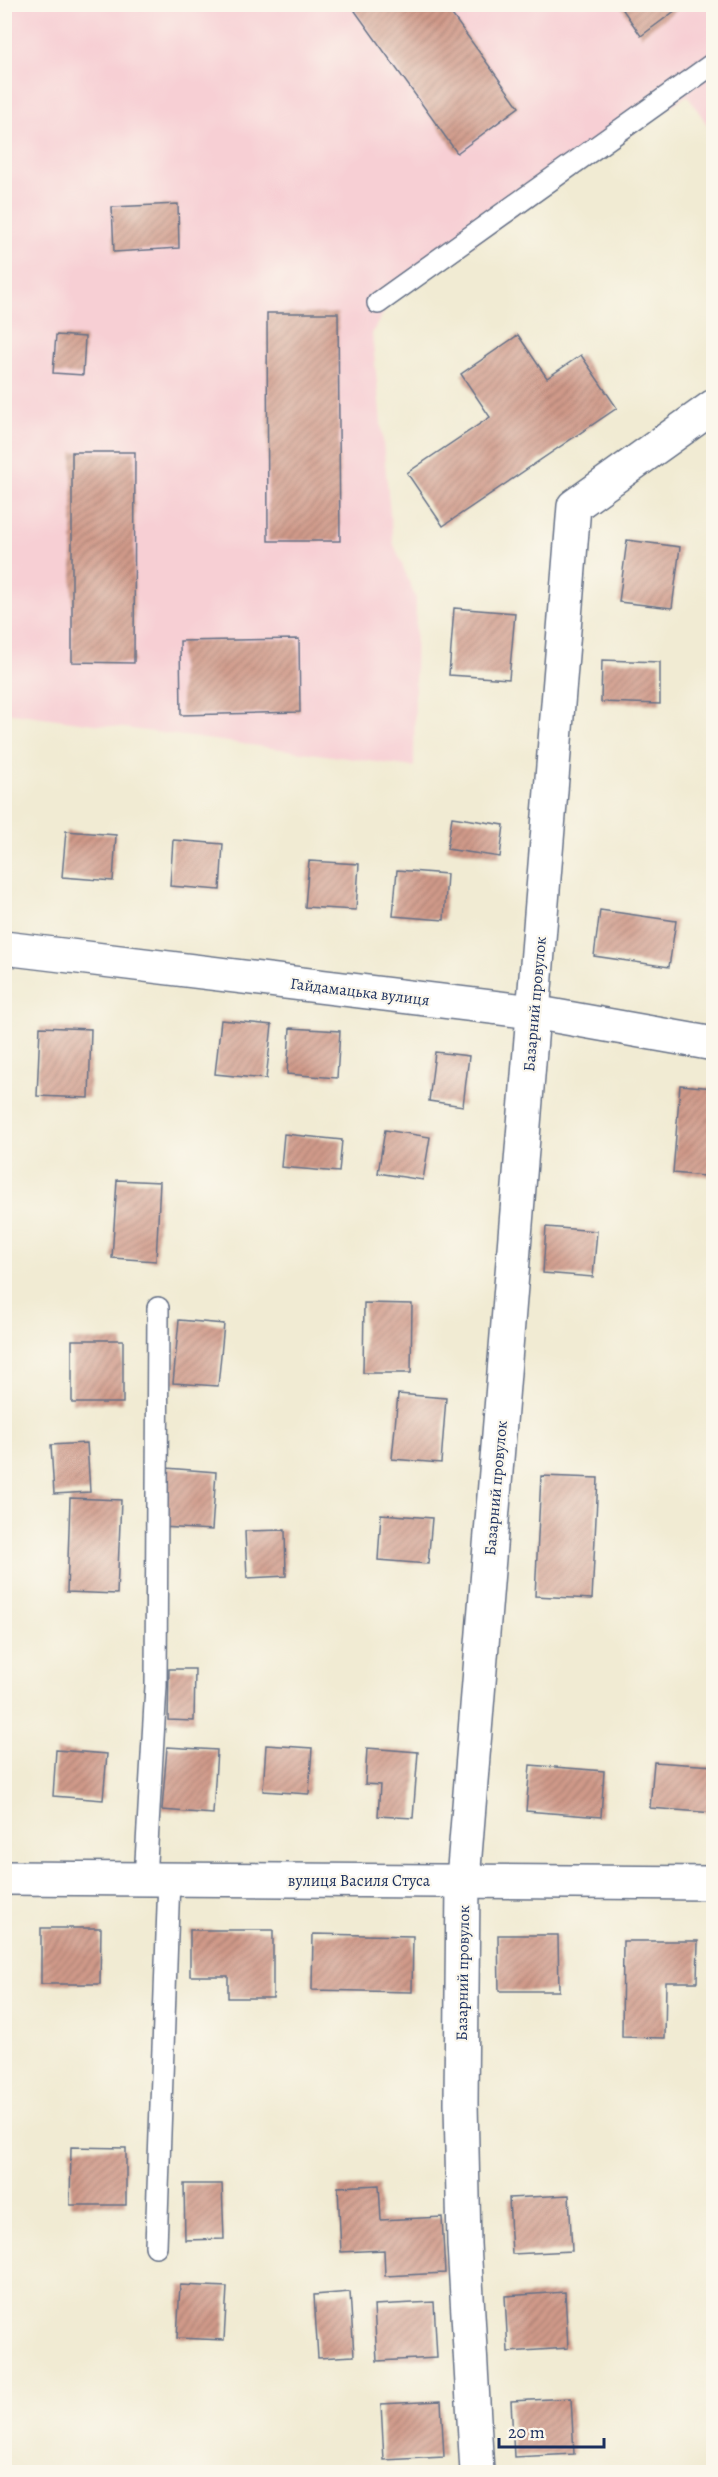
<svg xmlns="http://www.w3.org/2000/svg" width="718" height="2477" font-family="Alegreya,serif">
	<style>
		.built { fill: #f7cfd4 }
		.building { fill: url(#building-hatch) }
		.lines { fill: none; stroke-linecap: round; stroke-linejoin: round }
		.lane-casing { stroke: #667187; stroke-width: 24 }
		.street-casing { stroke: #667187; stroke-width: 36 }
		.lane { stroke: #fff; stroke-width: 21 }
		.street { stroke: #fff; stroke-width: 33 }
		.labels { text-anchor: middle; stroke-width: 4.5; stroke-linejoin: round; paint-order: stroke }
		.street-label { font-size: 16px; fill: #1b2f5e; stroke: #fbf7ec }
	</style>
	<defs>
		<pattern id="building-hatch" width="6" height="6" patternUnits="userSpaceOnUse" patternTransform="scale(1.5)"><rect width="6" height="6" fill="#d09a89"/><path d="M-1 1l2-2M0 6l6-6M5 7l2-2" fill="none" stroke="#a87e73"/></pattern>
	</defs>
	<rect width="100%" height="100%" fill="#fbf7ec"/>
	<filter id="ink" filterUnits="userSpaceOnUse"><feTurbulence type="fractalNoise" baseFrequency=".0167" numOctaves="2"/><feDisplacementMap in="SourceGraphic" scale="12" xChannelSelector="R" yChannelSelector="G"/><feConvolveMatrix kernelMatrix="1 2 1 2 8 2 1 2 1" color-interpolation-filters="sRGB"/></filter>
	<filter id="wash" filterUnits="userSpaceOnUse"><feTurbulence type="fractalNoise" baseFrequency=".008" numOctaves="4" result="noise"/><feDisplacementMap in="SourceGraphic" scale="24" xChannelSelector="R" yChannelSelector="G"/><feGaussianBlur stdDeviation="1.35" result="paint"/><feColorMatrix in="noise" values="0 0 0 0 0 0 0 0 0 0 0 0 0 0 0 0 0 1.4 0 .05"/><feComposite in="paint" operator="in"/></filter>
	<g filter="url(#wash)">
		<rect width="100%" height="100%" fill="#f1ebd3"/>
		<polygon class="built" points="5,5 713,5 713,133 687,95 389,303 372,333 393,542 416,599 414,767 5,712"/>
		<g id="blocks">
			<g class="building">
				<polygon points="619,4 684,4 641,36"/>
				<polygon points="364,5 445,5 519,107 457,153 355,11"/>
				<polygon points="178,204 179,248 114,252 112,207"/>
				<polygon points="267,313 338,313 340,541 268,541"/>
				<polygon points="56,335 85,337 83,375 53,373"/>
				<polygon points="518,335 547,378 581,355 617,408 443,526 407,473 490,417 461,374"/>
				<polygon points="72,452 135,452 134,663 72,662"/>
				<polygon points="627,540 680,547 672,608 619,602"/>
				<polygon points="454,608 515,613 509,679 449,675"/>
				<polygon points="299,639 300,712 181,715 180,641"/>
				<polygon points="602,660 660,662 660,704 601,702"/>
				<polygon points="452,817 504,825 500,857 447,849"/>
				<polygon points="66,831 116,835 113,881 62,877"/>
				<polygon points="173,840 223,844 220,890 170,886"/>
				<polygon points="309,861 359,864 356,910 305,907"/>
				<polygon points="397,870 447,874 444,920 393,916"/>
				<polygon points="600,910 676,921 669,967 594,956"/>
				<polygon points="221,1020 272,1025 266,1079 215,1074"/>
				<polygon points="40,1027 91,1029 89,1098 37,1096"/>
				<polygon points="290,1028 340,1031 337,1078 287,1074"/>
				<polygon points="435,1052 469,1056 463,1106 429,1101"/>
				<polygon points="680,1085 714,1088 714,1177 673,1173"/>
				<polygon points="385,1130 430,1137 423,1180 378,1173"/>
				<polygon points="284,1134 342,1140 339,1172 281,1167"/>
				<polygon points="117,1180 160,1182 156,1261 112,1258"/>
				<polygon points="546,1227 597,1231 593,1277 543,1273"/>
				<polygon points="364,1303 412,1304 411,1373 363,1373"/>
				<polygon points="179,1320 224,1324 218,1386 173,1383"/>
				<rect x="72" y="1340" width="51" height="63"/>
				<polygon points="398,1394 446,1398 441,1463 392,1459"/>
				<polygon points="87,1443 90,1492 54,1494 51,1445"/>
				<polygon points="166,1468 216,1472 212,1530 162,1527"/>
				<polygon points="541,1476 598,1478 592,1599 535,1596"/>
				<polygon points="70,1498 121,1500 117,1594 67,1592"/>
				<polygon points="381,1514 432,1518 428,1564 378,1560"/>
				<polygon points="285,1530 286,1576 247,1578 245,1531"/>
				<polygon points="169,1669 195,1669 194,1721 168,1720"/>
				<polygon points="266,1745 312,1748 309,1794 263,1791"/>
				<polygon points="167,1747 217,1750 213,1814 162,1810"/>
				<polygon points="367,1748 418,1752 413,1818 378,1816 380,1785 365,1784"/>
				<polygon points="56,1750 107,1754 103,1800 53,1796"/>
				<polygon points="654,1762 714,1766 714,1813 650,1808"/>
				<polygon points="530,1765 604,1771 601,1817 526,1811"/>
				<polygon points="41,1928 101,1928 100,1984 41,1984"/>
				<polygon points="190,1930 273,1930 273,1998 228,1998 228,1976 190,1976"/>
				<polygon points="313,1934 413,1936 412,1992 312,1990"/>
				<polygon points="498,1935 558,1935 559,1991 499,1991"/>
				<polygon points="623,1941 698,1941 697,1982 666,1982 665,2038 622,2037"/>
				<polygon points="71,2147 126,2148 126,2205 70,2205"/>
				<polygon points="184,2184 222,2184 224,2239 185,2240"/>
				<polygon points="379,2185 381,2220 442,2217 445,2273 385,2276 384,2250 341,2252 338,2187"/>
				<polygon points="569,2195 572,2251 512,2254 509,2198"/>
				<polygon points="180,2285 227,2287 224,2340 177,2338"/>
				<polygon points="350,2292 354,2356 318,2358 314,2295"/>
				<polygon points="565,2292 568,2348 508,2352 505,2296"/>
				<polygon points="434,2302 437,2358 377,2361 374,2305"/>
				<polygon points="571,2398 574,2454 514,2457 511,2401"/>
				<polygon points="441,2401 444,2457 384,2460 381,2404"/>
			</g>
		</g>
	</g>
	<g filter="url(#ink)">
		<use href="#blocks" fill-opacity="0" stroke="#667187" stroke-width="1.5"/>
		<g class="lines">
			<g class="lane-casing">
				<g id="lane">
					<polyline points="378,303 714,63"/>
					<polyline points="145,1879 156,1686 158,1308"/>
					<polyline points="156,2246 169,1879"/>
				</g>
			</g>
			<g class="street-casing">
				<g id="street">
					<polyline points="4,948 533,1012 714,1044"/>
					<polyline points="4,1878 714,1883"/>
					<polyline points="477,2472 464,2244 461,2103 463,1880 574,506 714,406"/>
				</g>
			</g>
			<use href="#lane" class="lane"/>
			<use href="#street" class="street"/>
		</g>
	</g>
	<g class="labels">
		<g class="street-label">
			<text transform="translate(360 991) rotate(7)" y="6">Гайдамацька вулиця</text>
			<text transform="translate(534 1004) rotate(-85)" y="6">Базарний провулок</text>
			<text transform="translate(495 1488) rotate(-85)" y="6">Базарний провулок</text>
			<text x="359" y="1886">вулиця Василя Стуса</text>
			<text transform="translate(462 1973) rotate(-89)" y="6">Базарний провулок</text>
		</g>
	</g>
	<rect width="718" height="2477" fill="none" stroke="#fbf7ec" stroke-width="24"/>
	<path d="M499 2438v9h105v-9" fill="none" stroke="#1b2f5e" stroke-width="3"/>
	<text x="508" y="2438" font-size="18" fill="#1b2f5e" stroke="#fbf7ec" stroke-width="4.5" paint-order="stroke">20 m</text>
</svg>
